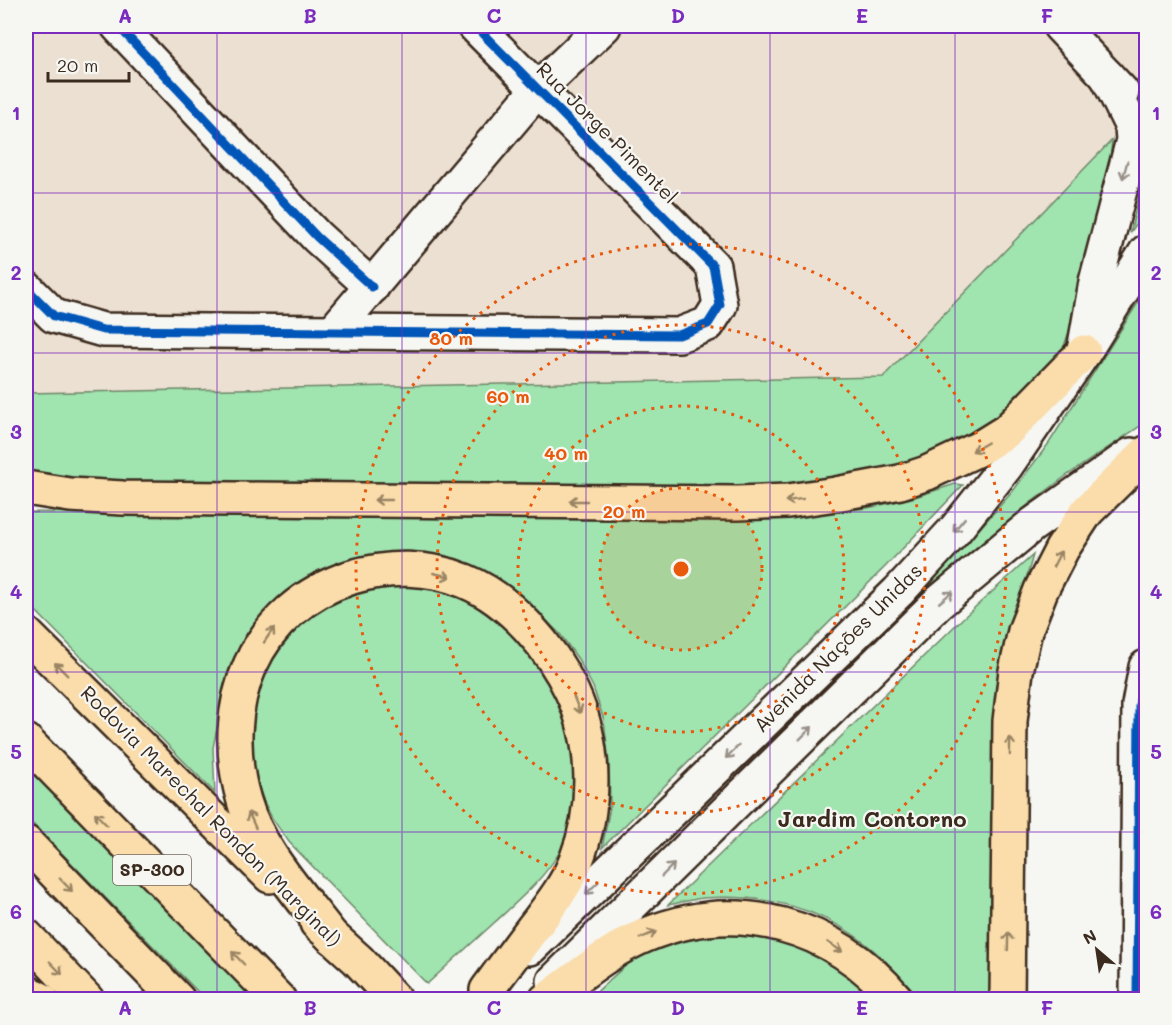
<svg xmlns="http://www.w3.org/2000/svg" width="1172" height="1025" font-family="Mali,sans-serif">
	<style>
		.built { fill: #ece0d2 }
		.green { fill: #a0e4b0; stroke: #6e8767; stroke-width: 1.5 }
		.lines { fill: none; stroke-linecap: round; stroke-linejoin: round }
		.minor-casing { stroke: #3b2a1e; stroke-width: 38 }
		.secondary-casing { stroke: #3b2a1e; stroke-width: 38 }
		.trunk-casing { stroke: #3b2a1e; stroke-width: 38 }
		.motorway-casing { stroke: #3b2a1e; stroke-width: 38 }
		.minor { stroke: #f6f6f2; stroke-width: 33 }
		.secondary { stroke: #f6f6f2; stroke-width: 33 }
		.trunk { stroke: #faddab; stroke-width: 33 }
		.motorway { stroke: #faddab; stroke-width: 33 }
		.cycleway-casing { stroke: #f6f6f2; stroke-width: 13 }
		.cycleway { stroke: #0057b8; stroke-width: 9 }
		.oneway { stroke: #989088 }
		.oneway2 { stroke: #9a8464 }
		.grid { fill: none; stroke: #7b2cbf; stroke-width: 1.5; stroke-opacity: 0.55 }
		.ring { fill: none; stroke: #e8590c; stroke-width: 3; stroke-dasharray: 3 6 }
		.labels { text-anchor: middle; stroke-width: 4.5; stroke-linejoin: round; paint-order: stroke }
		.shield { fill: #f6f6f2; stroke: #73675e; stroke-width: 1.5 }
		.shield-label { font-size: 18px; font-weight: bold; fill: #3b2a1e }
		.street-label { font-size: 20px; fill: #3b2a1e; stroke: #f6f6f2 }
		.quarter-label { font-size: 22px; font-weight: bold; fill: #3b2a1e; stroke: #f6f6f2 }
		.centre { fill: #e8590c; stroke: #f6f6f2; stroke-width: 3 }
		.ring-label { font-size: 18px; text-anchor: middle; font-weight: bold; fill: #e8590c; stroke: #f6f6f2; stroke-width: 4.5; stroke-linejoin: round; paint-order: stroke }
		.neatline { fill: none; stroke: #7b2cbf; stroke-width: 2 }
		.grid-label { font-size: 20px; text-anchor: middle; font-weight: bold; fill: #7b2cbf }
	</style>
	<rect width="100%" height="100%" fill="#f6f6f2"/>
	<filter id="ink" filterUnits="userSpaceOnUse"><feTurbulence type="fractalNoise" baseFrequency=".0167" numOctaves="2"/><feDisplacementMap in="SourceGraphic" scale="12" xChannelSelector="R" yChannelSelector="G"/><feConvolveMatrix kernelMatrix="1 2 1 2 8 2 1 2 1" color-interpolation-filters="sRGB"/></filter>
	<g filter="url(#ink)">
		<polygon class="built" points="26,26 1146,26 1146,104 883,377 26,393"/>
		<g class="green">
			<polygon points="1112,140 1109,173 1076,311 1062,352 998,420 959,444 870,476 769,489 114,483 26,475 26,393 883,377"/>
			<polygon points="1146,167 1146,210 1130,233"/>
			<polygon points="1146,290 1146,422 1066,476 1029,504 925,590 1013,491 1049,443"/>
			<polygon points="955,484 963,485 886,566 602,848 610,807 609,763 604,720 593,687 578,659 560,634 537,611 513,590 484,573 359,558 319,572 281,599 257,625 236,656 224,692 213,748 215,793 26,601 26,512 469,519 769,519 867,508 912,498"/>
			<path d="M1033 555 999 673 994 720 990 999H919C864 926 797 892 704 898 692 899 679 903 668 905L963 618Z"/>
			<path d="M394 584C414 585 433 587 452 594 468 600 482 610 495 621 549 663 578 717 575 786 574 802 570 835 562 848 545 878 519 900 495 922 472 943 450 963 427 984L289 842C283 833 276 825 271 816 251 780 247 736 256 696 257 689 258 681 261 674 275 645 299 617 328 601 349 590 371 587 394 584Z"/>
			<polygon points="26,764 258,999 205,999 26,817"/>
			<path d="M735 933C766 937 808 943 834 963 849 974 863 987 878 1000H588C614 976 640 948 674 938 691 933 717 935 735 933Z"/>
		</g>
		<g class="lines">
			<g class="minor-casing">
				<g id="minor">
					<polyline points="118,26 317,237 372,287"/>
					<polyline points="1060,26 1122,92"/>
					<polyline points="26,288 54,316 103,330 679,335 708,324 720,305 713,266 475,26"/>
					<polyline points="333,332 538,89 604,26"/>
					<polyline points="1084,351 1096,282 1133,140 1132,127 1107,76"/>
					<polyline points="1137,1000 1139,705 1146,667"/>
				</g>
			</g>
			<g class="secondary-casing">
				<g id="secondary">
					<polyline points="530,948 898,592 955,530 1006,466 1084,352 1146,252"/>
					<polyline points="554,981 937,604 1032,525 1131,455"/>
				</g>
			</g>
			<g class="trunk-casing">
				<g id="trunk">
					<polyline points="26,488 70,495 123,498 737,503 788,501 836,494 900,482 927,473 978,449 1007,431 1084,352"/>
					<polyline points="26,634 270,876"/>
					<polyline points="317,923 358,960 395,1000"/>
					<polyline points="26,936 87,1000"/>
					<path d="M332 937C301 896 258 850 244 801 216 706 253 608 352 577 388 566 429 566 465 581 511 600 551 647 572 692 596 744 597 807 576 861 567 884 552 903 537 923 520 945 504 967 487 990"/>
					<polyline points="26,992 42,1000"/>
					<path d="M546 1000C578 977 609 950 646 935 737 897 834 924 897 1000"/>
					<polyline points="1007,1000 1010,721 1016,671 1025,631 1041,590 1062,549 1087,511 1146,453"/>
				</g>
			</g>
			<g class="motorway-casing">
				<g id="motorway">
					<polyline points="26,741 279,1000"/>
					<polyline points="26,843 178,1000"/>
				</g>
			</g>
			<use href="#minor" class="minor"/>
			<use href="#secondary" class="secondary"/>
			<use href="#trunk" class="trunk"/>
			<use href="#motorway" class="motorway"/>
			<g class="cycleway-casing">
				<g id="cycleway">
					<polyline points="118,26 317,237 372,287"/>
					<polyline points="26,288 54,316 103,330 679,335 708,324 720,305 713,266 475,26"/>
					<polyline points="1137,1000 1139,705 1146,667"/>
				</g>
			</g>
			<use href="#cycleway" class="cycleway"/>
		</g>
		<defs><path id="oneway-shaft" d="M-6 0H5M1.5-3L5.5 0L1.5 3" fill="none" stroke-width="1.6" stroke-linecap="round" stroke-linejoin="round" transform="scale(1.5)"/></defs>
		<g class="oneway">
			<use href="#oneway-shaft" transform="translate(1125 170) rotate(105)"/>
			<use href="#oneway-shaft" transform="translate(959 525) rotate(130)"/>
			<use href="#oneway-shaft" transform="translate(946 597) rotate(-40)"/>
			<use href="#oneway-shaft" transform="translate(806 733) rotate(-45)"/>
			<use href="#oneway-shaft" transform="translate(732 752) rotate(136)"/>
			<use href="#oneway-shaft" transform="translate(668 870) rotate(-45)"/>
			<use href="#oneway-shaft" transform="translate(592 888) rotate(136)"/>
		</g>
		<g class="oneway2">
			<use href="#oneway-shaft" transform="translate(980 447) rotate(150)"/>
			<use href="#oneway-shaft" transform="translate(383 500) rotate(-180)"/>
			<use href="#oneway-shaft" transform="translate(794 500) rotate(173)"/>
			<use href="#oneway-shaft" transform="translate(578 501) rotate(-180)"/>
			<use href="#oneway-shaft" transform="translate(1057 559) rotate(-63)"/>
			<use href="#oneway-shaft" transform="translate(442 575) rotate(13)"/>
			<use href="#oneway-shaft" transform="translate(269 635) rotate(-56)"/>
			<use href="#oneway-shaft" transform="translate(61 669) rotate(-135)"/>
			<use href="#oneway-shaft" transform="translate(577 705) rotate(68)"/>
			<use href="#oneway-shaft" transform="translate(1010 746) rotate(-89)"/>
			<use href="#oneway-shaft" transform="translate(101 819) rotate(-134)"/>
			<use href="#oneway-shaft" transform="translate(252 820) rotate(-114)"/>
			<use href="#oneway-shaft" transform="translate(66 885) rotate(46)"/>
			<use href="#oneway-shaft" transform="translate(648 935) rotate(-23)"/>
			<use href="#oneway-shaft" transform="translate(1008 941) rotate(-89)"/>
			<use href="#oneway-shaft" transform="translate(835 947) rotate(33)"/>
			<use href="#oneway-shaft" transform="translate(238 958) rotate(-134)"/>
			<use href="#oneway-shaft" transform="translate(56 968) rotate(46)"/>
		</g>
	</g>
	<path class="grid" d="M217 26V1000M402 26V1000M586 26V1000M770 26V1000M955 26V1000M26 193H1146M26 353H1146M26 512H1146M26 672H1146M26 832H1146"/>
	<circle cx="681" cy="569" r="81" fill="#e8590c" fill-opacity=".12"/>
	<g class="ring">
		<circle cx="681" cy="569" r="81"/>
		<circle cx="681" cy="569" r="163"/>
		<circle cx="681" cy="569" r="244"/>
		<circle cx="681" cy="569" r="325"/>
	</g>
	<g class="labels">
		<rect class="shield" x="113" y="855" width="78" height="30" rx="4.5"/>
		<g class="shield-label">
			<text x="152" y="876">SP-300</text>
		</g>
		<g class="street-label">
			<text transform="translate(607 133) rotate(45)" y="7">Rua Jorge Pimentel</text>
			<text transform="translate(838 648) rotate(-45)" y="7">Avenida Nações Unidas</text>
			<text transform="translate(211 816) rotate(45)" y="7">Rodovia Marechal Rondon (Marginal)</text>
		</g>
		<g class="quarter-label">
			<text x="872" y="827">Jardim Contorno</text>
		</g>
	</g>
	<circle cx="681" cy="569" r="9" class="centre"/>
	<g class="ring-label">
		<text x="451" y="345">80 m</text>
		<text x="508" y="403">60 m</text>
		<text x="566" y="460">40 m</text>
		<text x="624" y="518">20 m</text>
	</g>
	<rect width="1172" height="1025" fill="none" stroke="#f6f6f2" stroke-width="66"/>
	<g transform="translate(1097 950) rotate(331)" stroke="#f6f6f2" stroke-width="4.5" paint-order="stroke">
	<path d="M0-4.5L10 22L0 15L-10 22Z" fill="#3b2a1e"/>
	<text y="-9" font-size="16" font-weight="bold" text-anchor="middle" fill="#3b2a1e">N</text>
	</g>
	<path d="M48 72v9h81v-9" fill="none" stroke="#3b2a1e" stroke-width="3"/>
	<text x="57" y="72" font-size="18" fill="#3b2a1e" stroke="#f6f6f2" stroke-width="4.5" paint-order="stroke">20 m</text>
	<rect x="33" y="33" width="1106" height="959" class="neatline"/>
	<g class="grid-label">
		<text x="125" y="23">A</text>
		<text x="310" y="23">B</text>
		<text x="494" y="23">C</text>
		<text x="678" y="23">D</text>
		<text x="862" y="23">E</text>
		<text x="1047" y="23">F</text>
		<text x="16" y="120">1</text>
		<text x="1156" y="120">1</text>
		<text x="16" y="280">2</text>
		<text x="1156" y="280">2</text>
		<text x="16" y="439">3</text>
		<text x="1156" y="439">3</text>
		<text x="16" y="599">4</text>
		<text x="1156" y="599">4</text>
		<text x="16" y="759">5</text>
		<text x="1156" y="759">5</text>
		<text x="16" y="919">6</text>
		<text x="1156" y="919">6</text>
		<text x="125" y="1015">A</text>
		<text x="310" y="1015">B</text>
		<text x="494" y="1015">C</text>
		<text x="678" y="1015">D</text>
		<text x="862" y="1015">E</text>
		<text x="1047" y="1015">F</text>
	</g>
</svg>
